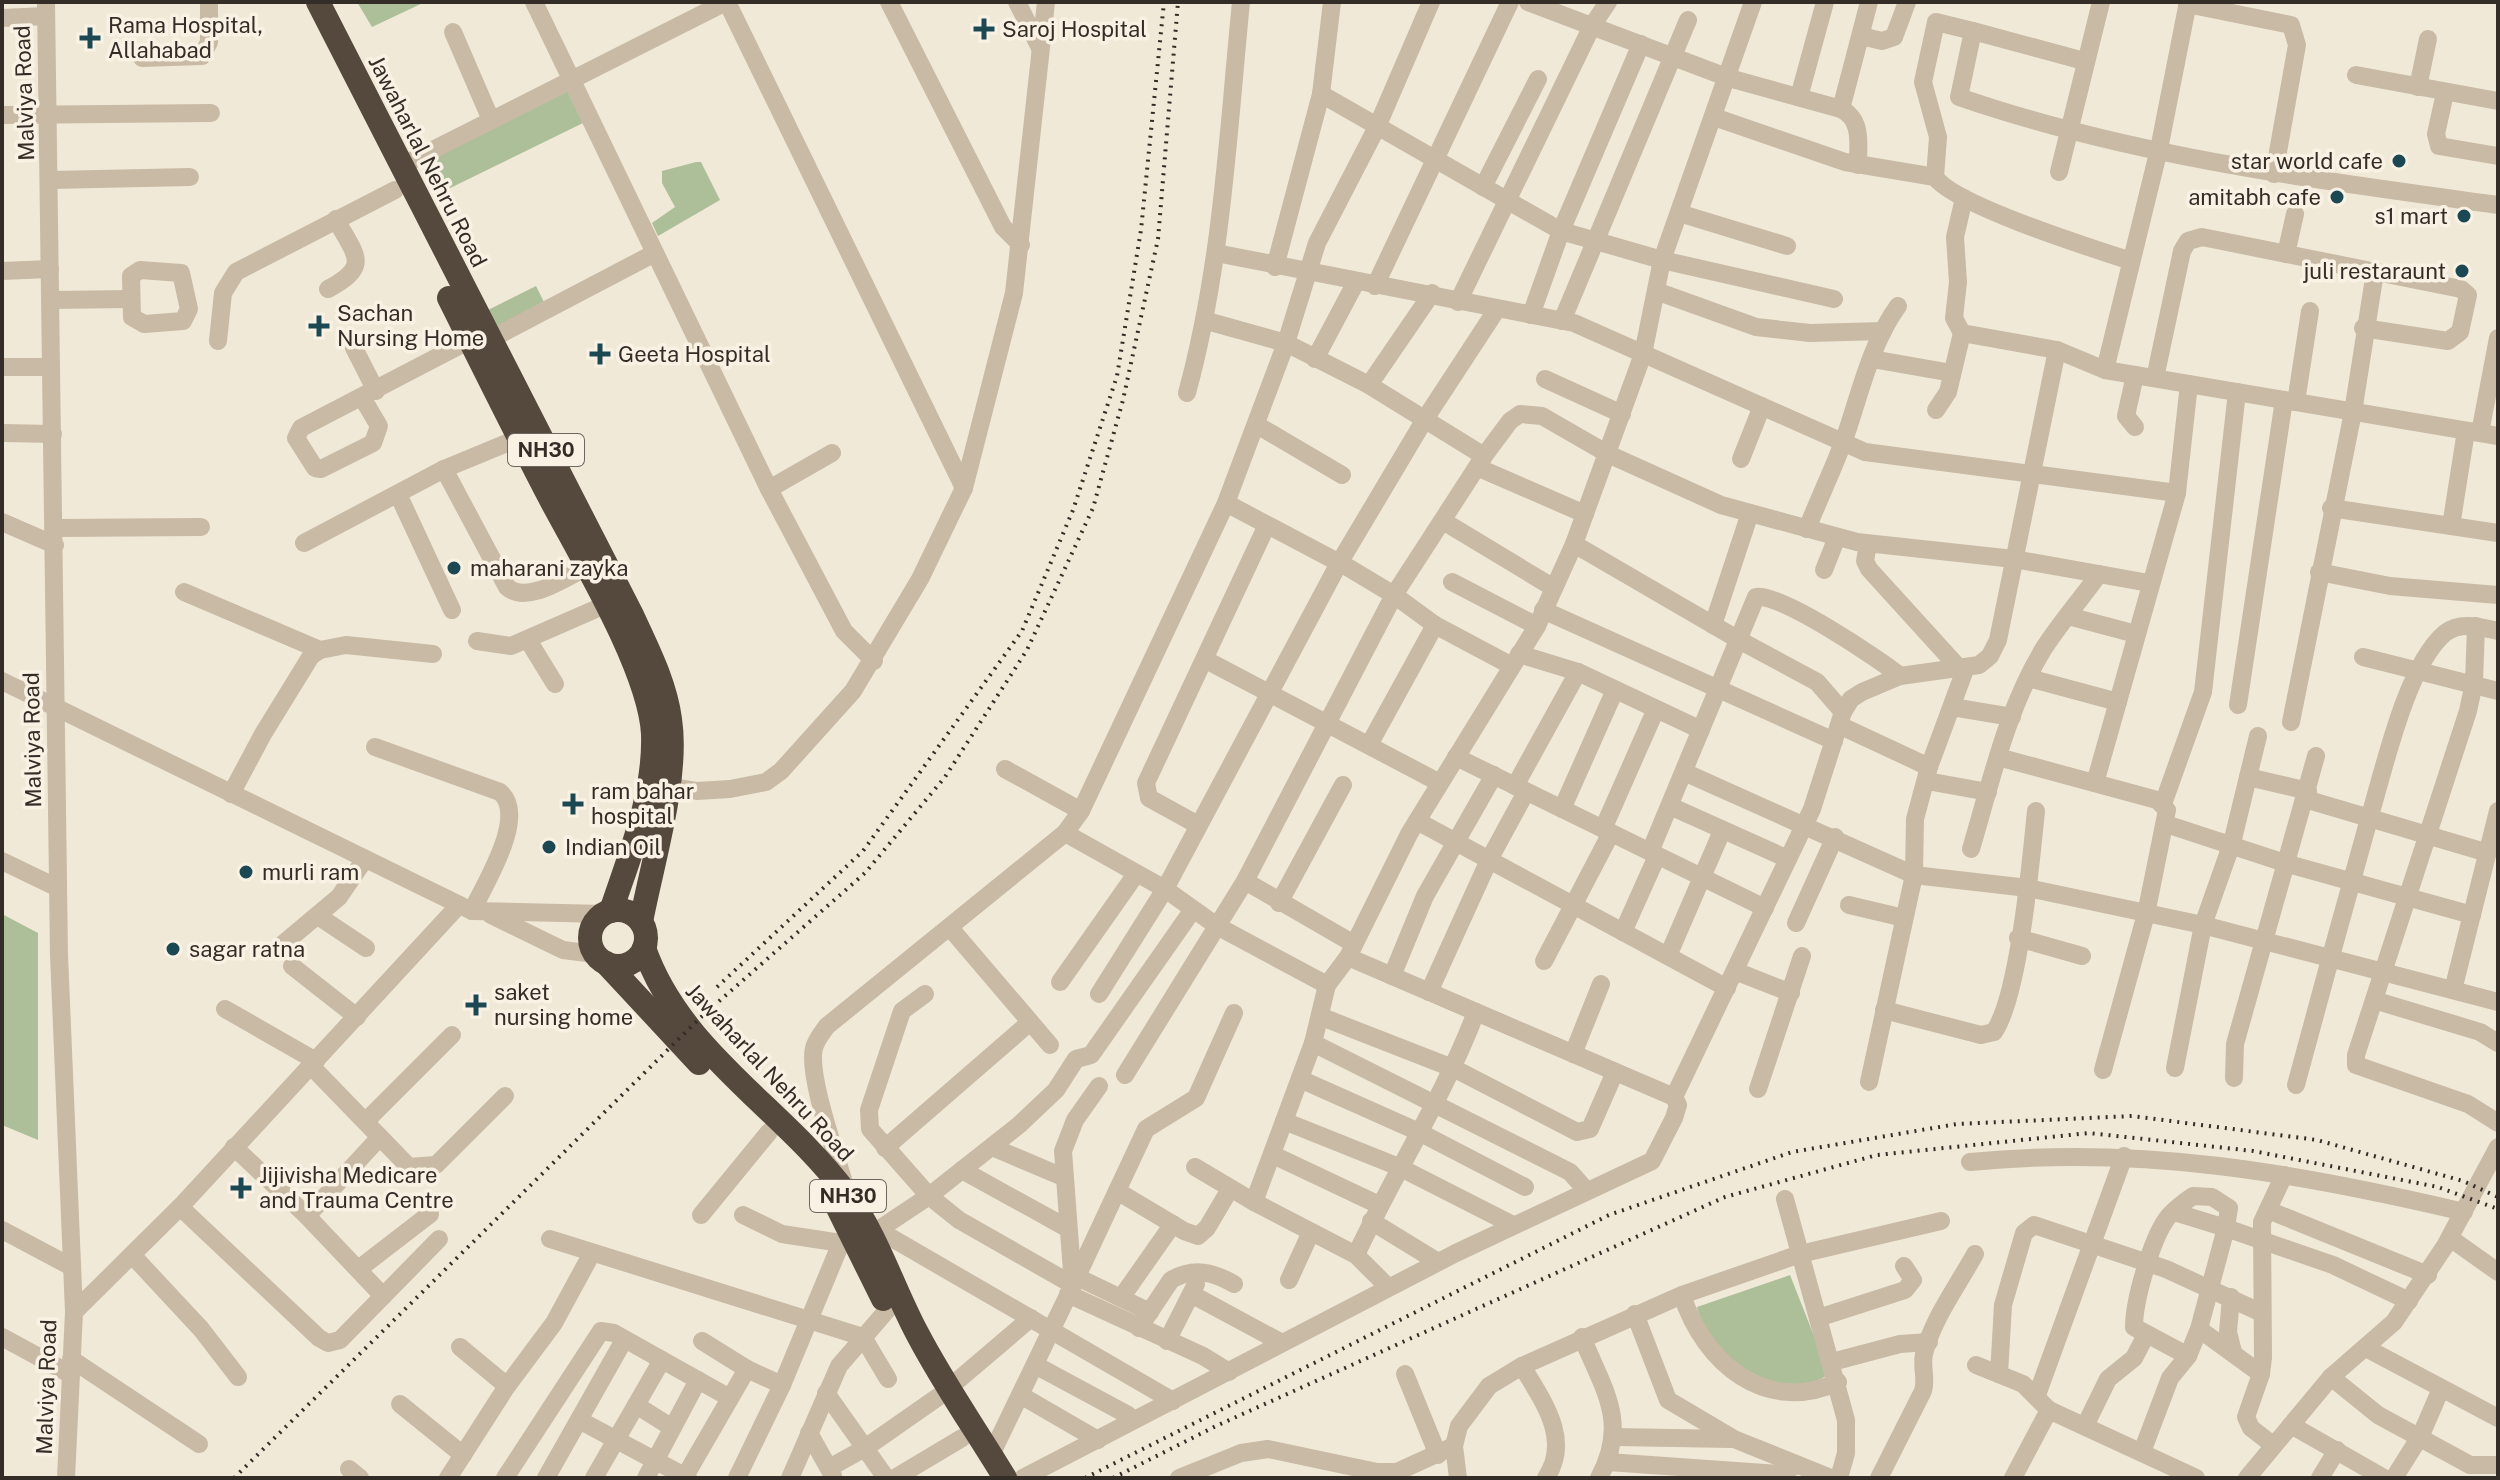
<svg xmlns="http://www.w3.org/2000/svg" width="2500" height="1480" font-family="'Public Sans',sans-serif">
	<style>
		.green { fill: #acbf99 }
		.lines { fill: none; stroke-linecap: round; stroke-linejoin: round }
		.minor { stroke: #c8baa5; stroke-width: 18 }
		.highway { stroke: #55483d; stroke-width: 24 }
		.rail { stroke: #342c26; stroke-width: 4; stroke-dasharray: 2 6; stroke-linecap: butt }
		.poi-dot { fill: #1c4854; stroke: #f9f2e4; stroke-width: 3 }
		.labels { text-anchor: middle; stroke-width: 7; stroke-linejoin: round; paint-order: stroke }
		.shield { fill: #f9f2e4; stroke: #6f675f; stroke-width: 2 }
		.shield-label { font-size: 20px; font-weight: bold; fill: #342c26 }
		.poi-label { font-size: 22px; fill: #342c26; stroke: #f9f2e4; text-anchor: start }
		.street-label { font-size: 22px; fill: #342c26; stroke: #f9f2e4 }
	</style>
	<rect width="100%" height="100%" fill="#f1e9d8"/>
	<g class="green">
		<polygon points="357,2 425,2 372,27"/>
		<polygon points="565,86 583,123 436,195 418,158"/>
		<polygon points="696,162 701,162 720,200 658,236 652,223 675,207 662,183 662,171"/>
		<polygon points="536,286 547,308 495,333 484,312"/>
		<polygon points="2,914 38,933 38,1140 2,1125"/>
		<path d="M1790 1275 1829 1374C1782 1407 1707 1356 1697 1307Z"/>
	</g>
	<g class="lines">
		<g class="minor">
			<polyline points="46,2 59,955 74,1312 66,1478"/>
			<polyline points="534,2 769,489 844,631 874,661"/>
			<polyline points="727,2 964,488"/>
			<polyline points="889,2 1003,227 1021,245"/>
			<polyline points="1017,2 1040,48"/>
			<polyline points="1528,2 1729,78 1841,109 1869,2"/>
			<polyline points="2187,4 2291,25 2297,45 2274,174"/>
			<polyline points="2,18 46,16"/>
			<path d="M1973 31 1936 22 1923 82 1938 137 1935 177C1954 205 2094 249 2131 261"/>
			<polyline points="453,32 491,120"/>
			<polyline points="1861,36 1882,41 1894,37 1907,2"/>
			<polyline points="142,58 202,56 209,42 209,2"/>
			<path d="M2084 61 1973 31 1959 97C2133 157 2317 180 2498 205"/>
			<polyline points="2356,75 2498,101"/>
			<polyline points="2418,87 2428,39"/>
			<polyline points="2445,93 2436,134 2439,146 2498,156"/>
			<polyline points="1321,94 1561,231 1662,260 1834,299"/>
			<polyline points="1799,97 1825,2"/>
			<path d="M1841 109C1863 120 1858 144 1858 165"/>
			<polyline points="2,115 211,113"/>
			<polyline points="1714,117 1845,162 1935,177"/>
			<polyline points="401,166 726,2"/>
			<polyline points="2059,172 2101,2"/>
			<polyline points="51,180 190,177"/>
			<polyline points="1483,187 1538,79"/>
			<polyline points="1964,198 1955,237 1958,282 1954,318 1962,333 2057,350 2105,370 2498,436"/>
			<polyline points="1679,213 1787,246"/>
			<polyline points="1216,253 1574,323 1865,452 2177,493"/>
			<polyline points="2286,254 2295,214"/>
			<polyline points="1275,267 1321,94 1332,2"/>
			<polygon points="140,270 181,273 189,309 183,321 144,324 132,317 131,276"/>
			<polyline points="2,271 50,269"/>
			<polyline points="1375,286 1510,2"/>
			<path d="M328 289C372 265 355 256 336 219"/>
			<polyline points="1656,291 1756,327 1810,333 1883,331"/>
			<polyline points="51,300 131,299"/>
			<polyline points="1458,302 1592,26 1608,2"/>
			<polyline points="1531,315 1561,231 1641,44"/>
			<polyline points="1207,321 1286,343 1369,385 1432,293"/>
			<polyline points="1562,321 1688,20"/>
			<polyline points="489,340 653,254"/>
			<polyline points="218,341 223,293 236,272 395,190"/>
			<polyline points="354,348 376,391"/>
			<polyline points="1315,359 1356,282"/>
			<polyline points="1872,359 1952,373"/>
			<polyline points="2,367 49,367"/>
			<polyline points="2105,370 2159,149 2188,2"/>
			<polyline points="2155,378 2182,251 2188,241 2202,237 2461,289 2468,295 2460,332 2448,341 2363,328"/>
			<polyline points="1545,379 1622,414"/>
			<polyline points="1369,385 1484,456"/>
			<path d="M1187 393C1222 265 1228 133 1241 2"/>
			<polyline points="363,399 379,426 373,443 321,469 315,468 296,438 301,428 470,340"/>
			<polyline points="2296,402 2310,311"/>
			<polyline points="1936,410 1948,392 1962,333"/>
			<polyline points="1257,425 1342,475"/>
			<polyline points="2135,427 2126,416 2135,375"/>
			<polyline points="2,433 53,434"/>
			<polyline points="2480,433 2498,338"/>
			<polyline points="1741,459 1762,406"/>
			<polyline points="1479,468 1585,514"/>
			<path d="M444 469 507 587C527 605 566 577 587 567"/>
			<polyline points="769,489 832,453"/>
			<polyline points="398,494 452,610"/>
			<polyline points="1226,503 1349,568 1394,595 1435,625 1512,666"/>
			<polyline points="2331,508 2498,533"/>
			<polyline points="1443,521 1554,588"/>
			<polyline points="2,522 55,545"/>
			<polyline points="2451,526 2466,431"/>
			<polyline points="55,528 201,527"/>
			<path d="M1807 529C1819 498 1834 468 1845 437 1860 394 1871 343 1898 306"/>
			<polyline points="304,543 444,469 519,438"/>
			<polyline points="1574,544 1739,640 1817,682 1843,712"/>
			<polyline points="1868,544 1865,561 1869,569 1959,668"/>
			<polyline points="1824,570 1837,537"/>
			<polyline points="2319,572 2390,586 2498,595"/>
			<polyline points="1452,582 1537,626"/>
			<polyline points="184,592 320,650 346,645 433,654"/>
			<polyline points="1543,610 1834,741"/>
			<polyline points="2068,616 2136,634"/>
			<polyline points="1713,625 1750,513"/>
			<polyline points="2476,626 2474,683 2468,711 2356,1055 2356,1065 2468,1104 2498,1123"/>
			<polyline points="528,640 555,684"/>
			<polyline points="477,641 511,646 605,605"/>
			<polyline points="2363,657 2498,691"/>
			<polyline points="1206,660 1440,783"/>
			<polyline points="1578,672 1701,730"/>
			<polyline points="2029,678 2118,702"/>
			<polyline points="2,681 472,911 605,914"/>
			<polyline points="2238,705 2284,400"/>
			<polyline points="1952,707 2012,717"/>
			<polyline points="2291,722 2353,412 2375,272"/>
			<polyline points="1839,725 1929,767"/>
			<polyline points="1369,745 1435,625"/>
			<path d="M375 747 500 792C528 816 485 883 472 911"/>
			<polyline points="1456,757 1765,908"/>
			<polyline points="1998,757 2157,800 2167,810 2146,914 2103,1070"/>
			<polyline points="1005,769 1081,811"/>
			<polyline points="1684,772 1914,875 2028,888 2203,925 2498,1002"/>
			<polyline points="2248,777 2308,791"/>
			<polyline points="1927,781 1988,792"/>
			<polyline points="2095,783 2177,493 2189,384"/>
			<polyline points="656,784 697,791 730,789 766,782 781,771 853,691 920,579 964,488 1014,293 1046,2"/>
			<polyline points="1515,786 1578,672 1519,654"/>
			<polyline points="231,794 263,734 311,656 320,650"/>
			<polyline points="2305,799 2488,853"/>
			<polyline points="2163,804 2203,692 2237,392"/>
			<polyline points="1670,806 1788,859"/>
			<polyline points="1562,809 1615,690"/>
			<polyline points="1417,821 1727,988"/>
			<polyline points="2166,824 2288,864 2472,915"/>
			<polyline points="1198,825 1149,798 1146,783 1266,527"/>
			<polyline points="1603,829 1656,709"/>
			<polyline points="1065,833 1165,889 1217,926 1327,985"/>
			<path d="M1971 849C1991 782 2007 708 2044 648 2061 622 2081 599 2099 574"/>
			<path d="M1650 852 1756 597C1779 592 1879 659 1900 676"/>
			<polyline points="2,861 58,888"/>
			<polyline points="1245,881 1354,944"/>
			<polyline points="1279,903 1343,785"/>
			<polyline points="1849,905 1904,918"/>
			<polyline points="491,915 563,950 595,954"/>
			<polyline points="318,916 366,948"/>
			<polyline points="1796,923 1835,837"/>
			<polyline points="951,929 1050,1045"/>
			<polyline points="1623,932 1657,856"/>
			<polyline points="2018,938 2082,956"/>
			<polyline points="283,944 339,897 365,859"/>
			<polyline points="1668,956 1722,831"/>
			<polyline points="1348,957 1674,1097"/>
			<polyline points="1544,961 1611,833"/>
			<polyline points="292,966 357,1017"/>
			<polyline points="1735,971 1791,993"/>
			<polyline points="1392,976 1425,896 1494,775"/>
			<polyline points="1060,982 1136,874"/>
			<polyline points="2453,990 2498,811"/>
			<polyline points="1429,992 1489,860 1526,792"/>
			<polyline points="925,994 902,1011 869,1110 870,1129 929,1196 959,1220 1073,1285 1146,1129 1196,1098 1234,1013"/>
			<polyline points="1099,994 1165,889 1338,565 1425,419 1497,309"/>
			<polyline points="2374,1000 2480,1032 2498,1043"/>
			<polyline points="225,1009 316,1061"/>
			<path d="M1884 1010 1981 1035 1994 1032C2019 996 2031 860 2036 811"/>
			<polyline points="1322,1017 1455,1069 1577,1132 1590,1129 1615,1072"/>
			<polyline points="1313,1043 1570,1172 1586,1190"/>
			<polyline points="1573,1054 1601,984"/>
			<polyline points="311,1066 409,1167 436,1165 505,1096"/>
			<polyline points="2175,1068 2203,925 2232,843 2258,736"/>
			<polyline points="1125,1075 1245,881 1394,595 1484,456 1510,421 1520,414 1542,416 1608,454 1721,505 1857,542 2014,559 2149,583"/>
			<polyline points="2234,1078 2235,1044 2316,756"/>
			<polyline points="1300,1079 1419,1132 1525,1187"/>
			<polyline points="1869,1082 1914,875 1915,819 1929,767 1966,667"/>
			<path d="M2296 1085C2320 996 2344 908 2369 819 2384 770 2406 666 2445 633 2460 621 2481 627 2498 631"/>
			<polyline points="1758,1089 1802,956"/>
			<polyline points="366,1121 452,1035"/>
			<polyline points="1284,1121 1399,1167 1513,1225"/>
			<polyline points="234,1147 307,1216 383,1296"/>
			<polyline points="992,1147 1063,1177"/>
			<polyline points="885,1148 1029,1023"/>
			<polyline points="1273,1155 1379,1205"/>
			<path d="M1970 1162C2141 1145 2298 1173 2464 1212"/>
			<polyline points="1195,1167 1254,1202"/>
			<polyline points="962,1170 1067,1228"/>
			<path d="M846 1190C838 1159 807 1076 814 1048 816 1040 822 1033 827 1026L1065 833 1081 811 1226 503 1286 343 1317 243 1377 127 1431 2"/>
			<polyline points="1117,1191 1184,1231 1198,1236 1207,1228 1230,1189"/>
			<polyline points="1785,1199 1846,1420 1846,1453 1839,1478"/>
			<polyline points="180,1207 319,1338 328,1343 340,1340 439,1239"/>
			<polyline points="2268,1210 2428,1275"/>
			<path d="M2174 1212 2226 1228 2229 1208 2212 1197 2193 1196C2184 1202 2175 1209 2168 1217 2152 1237 2134 1301 2134 1327L2188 1356"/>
			<polyline points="701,1215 769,1132"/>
			<polyline points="743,1215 782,1234 841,1243"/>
			<polyline points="307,1216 380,1137"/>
			<polyline points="1371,1221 1438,1262"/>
			<polyline points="2,1230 70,1266"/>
			<polyline points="878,1230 929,1196 1019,1125 1056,1090 1076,1059 1091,1055 1192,911"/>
			<polyline points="2450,1238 2498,1272"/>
			<polyline points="550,1239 863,1337 888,1379"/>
			<path d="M1356 1255C1394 1173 1444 1097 1476 1012"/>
			<polyline points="133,1256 201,1329 238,1377"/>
			<polyline points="360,1268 430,1214"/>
			<polyline points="1077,1277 1150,1312"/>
			<polyline points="1289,1280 1311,1232"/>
			<polyline points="1388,1287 1356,1255 1254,1202 1313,1043 1327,985 1348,957 1409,834 1537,626 1574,544 1643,354 1662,260 1753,2"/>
			<polyline points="1068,1294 1203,1356 1229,1372"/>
			<polyline points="1193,1295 1282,1343"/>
			<path d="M1682 1295C1704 1363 1766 1415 1838 1382"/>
			<polyline points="2231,1297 2228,1332 2233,1352"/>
			<polyline points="1121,1298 1173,1224"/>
			<polyline points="74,1312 180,1207 459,905"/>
			<polyline points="1635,1314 1668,1400 1734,1439 1831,1478"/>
			<polyline points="1818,1318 1905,1290 1913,1280 1904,1266"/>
			<path d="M1139 1328 1171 1280C1194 1267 1213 1272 1234 1284"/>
			<polyline points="2199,1329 2261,1374"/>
			<polyline points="2,1337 70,1374"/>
			<path d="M1582 1337C1604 1391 1629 1422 1599 1478"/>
			<polyline points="702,1341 747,1369"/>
			<polyline points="1167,1341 1196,1284"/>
			<polyline points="460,1347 507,1386"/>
			<polyline points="2366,1348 2498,1418"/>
			<polyline points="71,1359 199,1444"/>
			<polyline points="1832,1362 1900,1344 1929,1342"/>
			<polyline points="1976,1365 2023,1384 2049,1410 2196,1478"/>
			<polyline points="1037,1366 1128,1415"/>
			<path d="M1522 1366C1542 1400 1572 1439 1546 1478"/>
			<polyline points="1405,1374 1438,1455"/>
			<polyline points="1999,1374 2003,1305 2024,1233 2034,1225 2166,1269 2262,1313"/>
			<polyline points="2331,1377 2378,1415 2470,1465 2498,1465"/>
			<polyline points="950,1387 1031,1318"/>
			<polyline points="826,1393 886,1478"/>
			<polyline points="2037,1395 2124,1156"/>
			<polyline points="1022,1396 1098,1440"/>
			<polyline points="400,1404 463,1455"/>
			<polyline points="636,1405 671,1427"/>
			<polyline points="579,1420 688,1478"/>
			<polyline points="2291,1425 2384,1478"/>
			<polyline points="2085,1426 2108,1379 2134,1358 2146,1335"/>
			<polyline points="809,1433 833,1476"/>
			<polyline points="1615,1437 1731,1439"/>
			<polyline points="2273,1445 2251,1428 2246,1417 2261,1374 2263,1358 2262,1222 2284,1175"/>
			<polyline points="2142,1452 2170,1378 2188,1356 2199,1329 2226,1228 2333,1265 2409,1301"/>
			<polyline points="991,1455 1073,1285 1063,1151 1075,1120 1099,1086"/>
			<polyline points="1608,1462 1779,1474 1795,1466"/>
			<polyline points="829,1468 865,1448 938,1397"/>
			<polyline points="349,1469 360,1478"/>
			<polyline points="448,1478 507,1386 554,1323 592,1253"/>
			<polyline points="505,1478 601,1331 614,1333 730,1398"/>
			<polyline points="546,1478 624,1340"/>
			<polyline points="594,1478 662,1360"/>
			<polyline points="646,1478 698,1380"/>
			<polyline points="684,1478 747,1369 782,1385"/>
			<polyline points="737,1478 782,1385 841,1243 851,1232 878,1230 1173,1401"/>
			<polyline points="790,1478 839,1366 888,1309"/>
			<polyline points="895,1478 962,1438"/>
			<polyline points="1023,1478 1456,1253 1652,1161 1674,1118 1678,1105 1674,1097 1812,809 1843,712 1851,699 1862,692 1900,676 1979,665 1990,656 1998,640 2057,350"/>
			<polyline points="1179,1478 1241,1453 1268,1449 1377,1472 1397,1472 1454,1446"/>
			<polyline points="1458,1478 1454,1446 1459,1426 1489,1386 1522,1366 1682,1295 1800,1254 1941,1221"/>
			<path d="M1879 1478 1923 1391C1927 1379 1921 1367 1924 1354 1932 1320 1958 1285 1975 1254"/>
			<polyline points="2013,1478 2049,1410"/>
			<polyline points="2247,1478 2331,1377 2394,1322 2445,1246 2498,1147"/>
			<polyline points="2320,1478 2337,1450"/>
			<polyline points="2394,1478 2421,1435 2440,1391"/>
		</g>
		<g class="highway">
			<path d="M318 2 632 615C647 648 665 682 670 719 679 778 652 863 641 922"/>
			<path d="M449 298C483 366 516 433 551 500 582 558 650 671 653 734 655 795 630 854 611 911"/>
			<circle cx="618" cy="938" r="28"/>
			<path d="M644 948C680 1052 783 1108 846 1193 878 1237 892 1286 917 1333 943 1383 976 1430 1005 1478"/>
			<polyline points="606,963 699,1063"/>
			<polyline points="832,1196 883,1299"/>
		</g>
		<g class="rail">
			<polyline points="717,987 863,851 1022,631 1073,510 1117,376 1141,230 1164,2"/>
			<polyline points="234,1478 700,1018 865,873 945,777 1027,650 1093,508 1123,400 1158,239 1178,2"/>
			<polyline points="1085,1478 1609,1215 1792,1152 1957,1124 2132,1116 2317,1140 2463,1181 2498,1197"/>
			<polyline points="1113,1478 1216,1426 1725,1197 1877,1155 2089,1133 2253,1151 2438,1187 2498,1209"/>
		</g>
	</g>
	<g class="poi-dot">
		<path d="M980 17h8v8h8v8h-8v8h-8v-8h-8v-8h8z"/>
		<path d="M86 26h8v8h8v8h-8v8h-8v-8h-8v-8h8z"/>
		<circle cx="2399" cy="161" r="8"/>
		<circle cx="2337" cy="197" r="8"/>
		<circle cx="2464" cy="216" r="8"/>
		<circle cx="2462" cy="271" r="8"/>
		<path d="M315 314h8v8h8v8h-8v8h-8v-8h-8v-8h8z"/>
		<path d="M596 342h8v8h8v8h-8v8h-8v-8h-8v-8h8z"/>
		<circle cx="454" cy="568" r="8"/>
		<path d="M569 792h8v8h8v8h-8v8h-8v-8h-8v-8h8z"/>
		<circle cx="549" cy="847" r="8"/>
		<circle cx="246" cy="872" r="8"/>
		<circle cx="173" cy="949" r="8"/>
		<path d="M472 993h8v8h8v8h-8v8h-8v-8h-8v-8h8z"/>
		<path d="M237 1176h8v8h8v8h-8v8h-8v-8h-8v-8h8z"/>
	</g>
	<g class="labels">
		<g class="shield">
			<rect x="508" y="434" width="76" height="32" rx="6"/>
			<rect x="810" y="1180" width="76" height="32" rx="6"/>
		</g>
		<g class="shield-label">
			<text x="546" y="457">NH30</text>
			<text x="848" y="1203">NH30</text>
		</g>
		<g class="poi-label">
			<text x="108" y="33">Rama Hospital,<tspan x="108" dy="25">Allahabad</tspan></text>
			<text x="1002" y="37">Saroj Hospital</text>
			<text x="2383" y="169" text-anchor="end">star world cafe</text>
			<text x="2321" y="205" text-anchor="end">amitabh cafe</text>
			<text x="2448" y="224" text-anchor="end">s1 mart</text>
			<text x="2446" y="279" text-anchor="end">juli restaraunt</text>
			<text x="337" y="321">Sachan<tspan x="337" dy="25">Nursing Home</tspan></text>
			<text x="618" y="362">Geeta Hospital</text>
			<text x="470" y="576">maharani zayka</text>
			<text x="591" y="799">ram bahar<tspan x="591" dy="25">hospital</tspan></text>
			<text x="565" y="855">Indian Oil</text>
			<text x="262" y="880">murli ram</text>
			<text x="189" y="957">sagar ratna</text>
			<text x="494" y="1000">saket<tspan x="494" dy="25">nursing home</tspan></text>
			<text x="259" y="1183">Jijivisha Medicare<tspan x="259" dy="25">and Trauma Centre</tspan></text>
		</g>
		<g class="street-label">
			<text transform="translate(24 93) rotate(-92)" y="8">Malviya Road</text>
			<text transform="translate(428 161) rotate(63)" y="8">Jawaharlal Nehru Road</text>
			<text transform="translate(32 740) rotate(-91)" y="8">Malviya Road</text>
			<text transform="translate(770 1072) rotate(47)" y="8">Jawaharlal Nehru Road</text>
			<text transform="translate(46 1387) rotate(-88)" y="8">Malviya Road</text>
		</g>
	</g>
	<rect width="2500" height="1480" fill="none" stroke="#342c26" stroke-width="8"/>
</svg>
